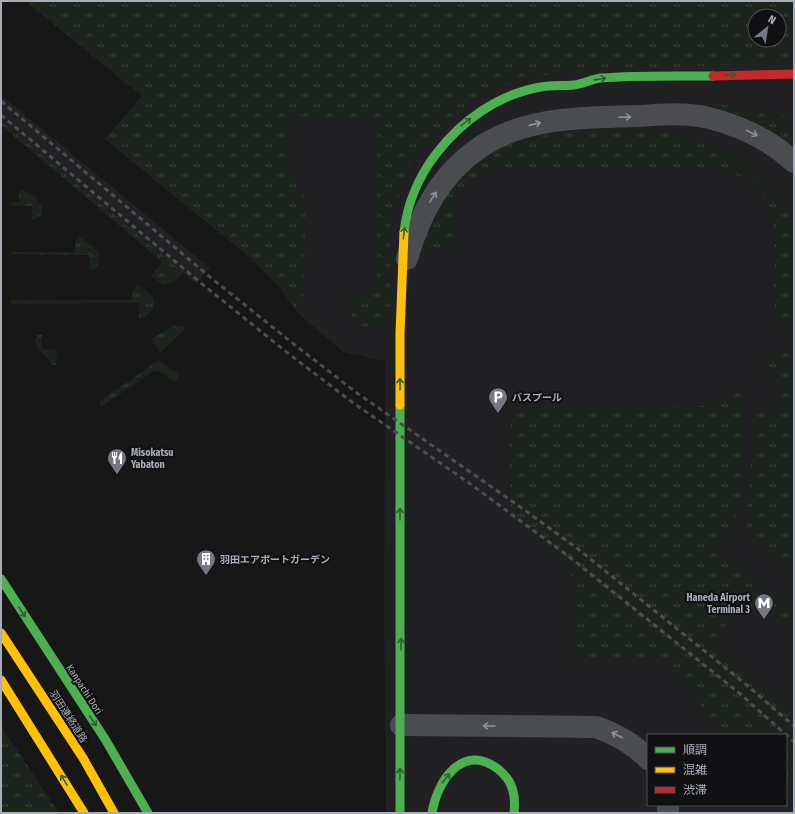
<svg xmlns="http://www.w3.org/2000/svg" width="795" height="814" font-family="'Fira Sans Condensed','Noto Sans JP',sans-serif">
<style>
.built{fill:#212123;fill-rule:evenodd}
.grass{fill:url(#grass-tufts);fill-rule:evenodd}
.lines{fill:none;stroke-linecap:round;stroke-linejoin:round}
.street{stroke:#4b4c50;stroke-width:22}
.fast{stroke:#4caf50;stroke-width:9}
.slow{stroke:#ffc107;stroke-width:9}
.jam{stroke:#c62828;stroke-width:9}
.rail{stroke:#4b4c4f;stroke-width:3;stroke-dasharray:5 4;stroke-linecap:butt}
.oneway{stroke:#2e6032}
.oneway2{stroke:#8c9099}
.labels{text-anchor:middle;stroke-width:4;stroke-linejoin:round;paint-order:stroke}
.poi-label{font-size:10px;font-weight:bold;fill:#a8adb8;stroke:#111113;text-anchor:start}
.street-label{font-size:10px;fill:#a8adb8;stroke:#111113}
</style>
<defs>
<pattern id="grass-tufts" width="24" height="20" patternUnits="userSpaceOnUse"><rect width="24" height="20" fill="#1d241e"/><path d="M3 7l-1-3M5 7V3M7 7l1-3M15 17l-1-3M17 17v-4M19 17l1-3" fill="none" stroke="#3b413d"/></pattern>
</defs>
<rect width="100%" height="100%" fill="#171717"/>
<path class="built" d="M26 1H794V813H386L384 615 385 361 343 352 298 313 278 285 248 256 105 139 142 96ZM755 16H779V40H755ZM648 735H786V805H648Z
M1 95 210 268 196 284 1 121Z"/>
<path class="grass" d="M26 1H794V61L528 76 479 96 424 145 405 174 390 225 391 319 383 327 358 326C352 318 348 312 350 302L358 297H367L375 293 377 280V119L290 116 288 170 306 200 303 309 298 313 278 285 248 256 105 139 142 96ZM755 16H779V40H755Z
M708 102 794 118V147L756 122 735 113 707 106Z
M1 121 183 272C176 281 173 282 163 285L151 276 162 262 1 125Z
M600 132H663L698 140 724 151 736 158 761 178 782 203 794 226V326C785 324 780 320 774 313 773 292 774 272 774 251 774 238 775 224 771 212 763 182 738 172 710 169L493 170C477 175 461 183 457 199V249L417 250 442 195 477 159 508 144 528 137 555 133Z
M23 190 36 198 42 206 41 214 35 220H32V206H11V203L19 202V192Z
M80 237 98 251 100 256 98 266 94 270H89V255L11 254V252H75V242Z
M138 286C142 288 148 291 151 295 159 305 149 318 139 319V303L11 304V300H132V291Z
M174 326H181L186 328 160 353 151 339Z
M38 335H42V349L57 350 56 365H53L37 346 35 341 36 337Z
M778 351 794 354V575L746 537 755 410 781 412 782 372 762 371 764 356 770 352Z
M159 360 180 375 175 382 161 372 154 371 102 406 99 402Z
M741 388V496L734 524 717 548 767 590 746 616 738 609 711 644 794 712V781L786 785V735H724L664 658H573L574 581 567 567 535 537 515 512 511 505 509 447 511 425 521 409 528 408V409L702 406C717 403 730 400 741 388Z
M771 594 786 606 794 595V630L762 605Z
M1 726 59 813H3L1 809Z"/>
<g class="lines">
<path class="street" d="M407 259C420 213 441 173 482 146 528 116 584 118 637 116 660 115 687 112 709 118 741 126 770 140 794 162
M401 725 596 727C616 734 633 743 648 759
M668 813V805"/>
<path class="fast" d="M404 232C407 204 419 176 436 154 462 120 499 94 541 87 552 85 563 86 574 85 583 84 592 79 601 78 638 75 676 76 713 76
M400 405V813
M1 579 105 739 148 813
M432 813C437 781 463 742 498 769 513 781 516 795 514 813"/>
<path class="slow" d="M400 405V334L404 232
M1 633 83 758 114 813
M1 680 84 813"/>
<path class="jam" d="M713 76 794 74"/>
<path class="rail" d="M1 101 210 277 295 345 357 393 526 511 578 549 743 682 794 726
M1 115 202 284 289 354 352 402 469 483 572 559 738 692 794 742"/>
</g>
<defs><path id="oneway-shaft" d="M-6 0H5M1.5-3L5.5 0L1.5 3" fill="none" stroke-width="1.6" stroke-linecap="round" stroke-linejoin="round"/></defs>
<g class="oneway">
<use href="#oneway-shaft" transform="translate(730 75) rotate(-1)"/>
<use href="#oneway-shaft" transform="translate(600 79) rotate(-8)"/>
<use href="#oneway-shaft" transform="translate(466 122) rotate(-38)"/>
<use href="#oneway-shaft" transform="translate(404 233) rotate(-83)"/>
<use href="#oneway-shaft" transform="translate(400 384) rotate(-90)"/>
<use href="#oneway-shaft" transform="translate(400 514) rotate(-90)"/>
<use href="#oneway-shaft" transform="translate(22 612) rotate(57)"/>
<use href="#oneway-shaft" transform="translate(401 644) rotate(-90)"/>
<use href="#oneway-shaft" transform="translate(93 721) rotate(57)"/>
<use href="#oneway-shaft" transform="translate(400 774) rotate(-89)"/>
<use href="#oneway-shaft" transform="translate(446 778) rotate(-51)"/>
<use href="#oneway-shaft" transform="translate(64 780) rotate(-121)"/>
</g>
<g class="oneway2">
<use href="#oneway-shaft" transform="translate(625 117) rotate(-2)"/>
<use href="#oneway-shaft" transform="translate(535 124) rotate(-13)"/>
<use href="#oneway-shaft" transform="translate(752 133) rotate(26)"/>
<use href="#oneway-shaft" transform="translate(433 197) rotate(-58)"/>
<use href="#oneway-shaft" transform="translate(489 726) rotate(-180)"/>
<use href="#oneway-shaft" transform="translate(617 735) rotate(-153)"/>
</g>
<defs>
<g id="parking-pin" transform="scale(1)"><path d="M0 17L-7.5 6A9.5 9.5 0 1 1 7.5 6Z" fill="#757880" stroke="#111113"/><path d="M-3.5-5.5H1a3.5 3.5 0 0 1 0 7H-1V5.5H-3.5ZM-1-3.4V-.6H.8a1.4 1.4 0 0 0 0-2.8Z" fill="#fff"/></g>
<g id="restaurant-pin" transform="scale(1)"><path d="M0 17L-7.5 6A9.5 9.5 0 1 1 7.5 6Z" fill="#757880" stroke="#111113"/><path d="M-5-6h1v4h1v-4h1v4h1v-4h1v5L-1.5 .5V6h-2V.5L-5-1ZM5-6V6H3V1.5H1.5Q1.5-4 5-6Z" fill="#fff"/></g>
<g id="building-pin" transform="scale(1)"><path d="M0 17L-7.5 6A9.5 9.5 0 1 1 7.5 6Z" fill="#757880" stroke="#111113"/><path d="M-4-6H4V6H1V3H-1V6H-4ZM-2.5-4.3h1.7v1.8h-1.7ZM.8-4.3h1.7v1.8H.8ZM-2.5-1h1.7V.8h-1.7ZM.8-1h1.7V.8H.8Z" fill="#fff"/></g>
<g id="metro-pin" transform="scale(1)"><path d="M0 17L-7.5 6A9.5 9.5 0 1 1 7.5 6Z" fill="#757880" stroke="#111113"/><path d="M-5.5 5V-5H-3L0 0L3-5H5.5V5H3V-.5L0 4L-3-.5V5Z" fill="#fff"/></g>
</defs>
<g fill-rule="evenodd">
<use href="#parking-pin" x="498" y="397"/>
<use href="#restaurant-pin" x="117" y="458"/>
<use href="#building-pin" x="206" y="559"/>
<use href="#metro-pin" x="764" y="603"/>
</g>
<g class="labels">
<g class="poi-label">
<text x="512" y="401">バスプール</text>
<text x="131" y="456">Misokatsu<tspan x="131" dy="12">Yabaton</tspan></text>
<text x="220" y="563">羽田エアポートガーデン</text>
<text x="750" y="601" text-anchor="end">Haneda Airport<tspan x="750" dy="12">Terminal 3</tspan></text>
</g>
<g class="street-label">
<text transform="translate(85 689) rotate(57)" y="4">Kanpachi Dori</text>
<text transform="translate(69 716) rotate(57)" y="4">羽田連絡道路</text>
</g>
</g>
<rect width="795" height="814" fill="none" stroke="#a8adb8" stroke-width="4"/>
<rect x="647" y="734" width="140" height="72" fill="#111113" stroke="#4d4f55"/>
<rect x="655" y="747" width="20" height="6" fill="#4caf50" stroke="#4d4f55"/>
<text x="683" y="754" font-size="12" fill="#a8adb8">順調</text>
<rect x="655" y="767" width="20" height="6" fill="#ffc107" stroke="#4d4f55"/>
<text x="683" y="774" font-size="12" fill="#a8adb8">混雑</text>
<rect x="655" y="787" width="20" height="6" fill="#c62828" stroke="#4d4f55"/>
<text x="683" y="794" font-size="12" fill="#a8adb8">渋滞</text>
<g transform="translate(767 28) rotate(30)"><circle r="19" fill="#111113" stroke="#4d4f55"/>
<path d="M0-3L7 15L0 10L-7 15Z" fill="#757880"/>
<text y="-6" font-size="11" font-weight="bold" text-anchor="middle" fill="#a8adb8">N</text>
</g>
</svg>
